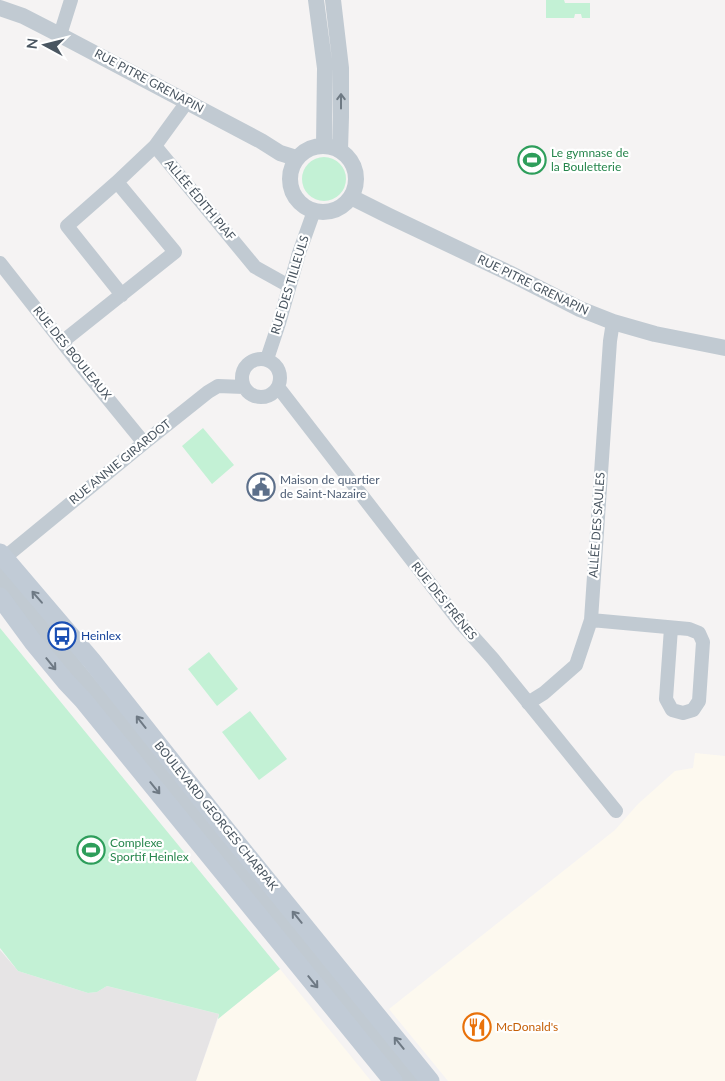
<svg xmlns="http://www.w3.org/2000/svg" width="725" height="1081" font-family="Lato,sans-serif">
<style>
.commercial{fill:#fdf9ef}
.education{fill:#e6e4e5}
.green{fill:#c3f1d5}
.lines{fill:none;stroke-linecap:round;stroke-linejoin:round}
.minor{stroke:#c1cad2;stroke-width:14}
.tertiary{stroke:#c1cad2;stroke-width:16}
.secondary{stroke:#c1cbd6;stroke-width:19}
.oneway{stroke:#6e7983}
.oneway2{stroke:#6e7984}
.labels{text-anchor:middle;stroke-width:4.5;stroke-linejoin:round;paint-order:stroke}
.street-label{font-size:12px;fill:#4a5661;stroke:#fff}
.leisure-label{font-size:12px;fill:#27864d;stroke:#fff;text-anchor:start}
.service-label{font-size:12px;fill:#4e5e75;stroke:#fff;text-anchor:start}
.transit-label{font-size:12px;fill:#164399;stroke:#fff;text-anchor:start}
.food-label{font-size:12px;fill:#c56008;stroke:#fff;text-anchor:start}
</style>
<rect width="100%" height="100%" fill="#f5f3f3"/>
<path class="commercial" d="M695 753 725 756V1081H448L389 1009 615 830 638 804 675 771 693 768Z
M280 969 371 1081H196L218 1019Z"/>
<path class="education" d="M0 950 18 971 88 993 97 992 107 986 219 1014 196 1081H0Z"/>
<path class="green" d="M546 0H564L565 3H590V18H582L581 14H575L574 18H546Z
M302 179a22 22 0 1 1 44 0a22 22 0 1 1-44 0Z
M203 428 234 465 212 484 182 446Z
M0 628 280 969 218 1019 219 1014 107 986 97 992 88 993 18 971 0 948Z
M209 652 238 689 217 706 188 669Z
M250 711 287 759 259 780 222 732Z"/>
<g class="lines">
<path class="minor" d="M60 35 71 0
M187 102 155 146 255 267 289 286
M117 182 67 226 122 295
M0 263 77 361 144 443
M62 342 175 252 117 182 155 146
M242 378a19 19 0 1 1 38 0a19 19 0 1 1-38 0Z
M267 359 279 323 299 253 314 211
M278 387 459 621 493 659 616 811
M4 558 144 443 208 392 218 386 244 387
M591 620 689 629 699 633 703 642 699 701 693 710 683 713 672 710 666 699 671 628
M528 703 544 693 576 665 591 620 610 341 613 322"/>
<path class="tertiary" d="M316 0 325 68 324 145
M333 0 341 68V117L340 150
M0 8 23 16 60 35 261 141 280 153 296 158
M290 179a33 33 0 1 1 66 0a33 33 0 1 1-66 0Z
M351 197 389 216 509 273 580 309 613 322 655 334 725 348
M0 575 411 1081"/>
<path class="secondary" d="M0 553 92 661 214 815 430 1081
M0 597 33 642 66 682 83 700 393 1081"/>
</g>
<defs><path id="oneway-shaft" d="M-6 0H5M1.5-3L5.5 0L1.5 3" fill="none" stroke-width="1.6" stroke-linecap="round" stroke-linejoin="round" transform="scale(1.25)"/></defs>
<use class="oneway" href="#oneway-shaft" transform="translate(341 101) rotate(-90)"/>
<g class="oneway2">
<use href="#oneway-shaft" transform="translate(37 597) rotate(-131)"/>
<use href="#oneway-shaft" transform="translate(51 664) rotate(51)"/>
<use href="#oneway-shaft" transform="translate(141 722) rotate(-128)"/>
<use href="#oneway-shaft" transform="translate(155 788) rotate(51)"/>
<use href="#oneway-shaft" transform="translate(297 917) rotate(-129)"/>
<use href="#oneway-shaft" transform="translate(313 982) rotate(51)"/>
<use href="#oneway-shaft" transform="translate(399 1043) rotate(-129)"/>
</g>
<defs>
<g id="stadium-ring" transform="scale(1.4375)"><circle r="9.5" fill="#fff" stroke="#2e9e5b" stroke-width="1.5"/><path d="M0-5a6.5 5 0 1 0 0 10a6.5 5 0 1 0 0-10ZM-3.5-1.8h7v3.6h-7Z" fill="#2e9e5b"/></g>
<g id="civic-ring" transform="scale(1.4375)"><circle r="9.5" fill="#fff" stroke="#5c6f8a" stroke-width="1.5"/><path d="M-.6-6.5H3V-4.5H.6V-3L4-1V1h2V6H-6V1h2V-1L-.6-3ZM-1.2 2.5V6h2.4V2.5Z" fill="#5c6f8a"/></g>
<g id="bus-ring" transform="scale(1.4375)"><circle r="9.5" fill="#fff" stroke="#1a4fb4" stroke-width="1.5"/><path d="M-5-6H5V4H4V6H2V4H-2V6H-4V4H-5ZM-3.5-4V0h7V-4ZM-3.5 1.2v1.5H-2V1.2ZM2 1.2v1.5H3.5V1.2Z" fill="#1a4fb4"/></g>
<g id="restaurant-ring" transform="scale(1.4375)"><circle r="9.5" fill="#fff" stroke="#e8710a" stroke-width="1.5"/><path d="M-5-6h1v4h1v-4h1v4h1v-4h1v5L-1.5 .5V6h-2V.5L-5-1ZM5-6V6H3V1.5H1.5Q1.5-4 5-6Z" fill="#e8710a"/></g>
</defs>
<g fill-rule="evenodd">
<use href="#stadium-ring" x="532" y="160"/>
<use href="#civic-ring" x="261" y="487"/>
<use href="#bus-ring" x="62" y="636"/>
<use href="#stadium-ring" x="91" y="850"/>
<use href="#restaurant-ring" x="477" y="1027"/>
</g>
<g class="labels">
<g class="street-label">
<text transform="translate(149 81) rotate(28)" y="4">RUE PITRE GRENAPIN</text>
<text transform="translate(200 200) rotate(50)" y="4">ALLÉE ÉDITH PIAF</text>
<text transform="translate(290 285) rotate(-73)" y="4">RUE DES TILLEULS</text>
<text transform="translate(533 285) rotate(26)" y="4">RUE PITRE GRENAPIN</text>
<text transform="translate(72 353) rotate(51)" y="4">RUE DES BOULEAUX</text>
<text transform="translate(120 462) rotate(-39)" y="4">RUE ANNIE GIRARDOT</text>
<text transform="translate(597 525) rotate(-86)" y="4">ALLÉE DES SAULES</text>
<text transform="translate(444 601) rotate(51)" y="4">RUE DES FRÊNES</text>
<text transform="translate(216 816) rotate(51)" y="4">BOULEVARD GEORGES CHARPAK</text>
</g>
<g class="leisure-label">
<text x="551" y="157">Le gymnase de<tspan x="551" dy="14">la Bouletterie</tspan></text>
<text x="110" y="847">Complexe<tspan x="110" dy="14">Sportif Heinlex</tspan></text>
</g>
<g class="service-label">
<text x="280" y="484">Maison de quartier<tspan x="280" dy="14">de Saint-Nazaire</tspan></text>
</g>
<g class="transit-label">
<text x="81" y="640">Heinlex</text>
</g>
<g class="food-label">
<text x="496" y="1031">McDonald's</text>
</g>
</g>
<g transform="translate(45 45) rotate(277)" stroke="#ffffff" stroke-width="4" paint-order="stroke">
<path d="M0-4L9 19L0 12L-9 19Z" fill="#4a5661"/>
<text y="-8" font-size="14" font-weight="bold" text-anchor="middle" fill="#4a5661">N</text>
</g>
</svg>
